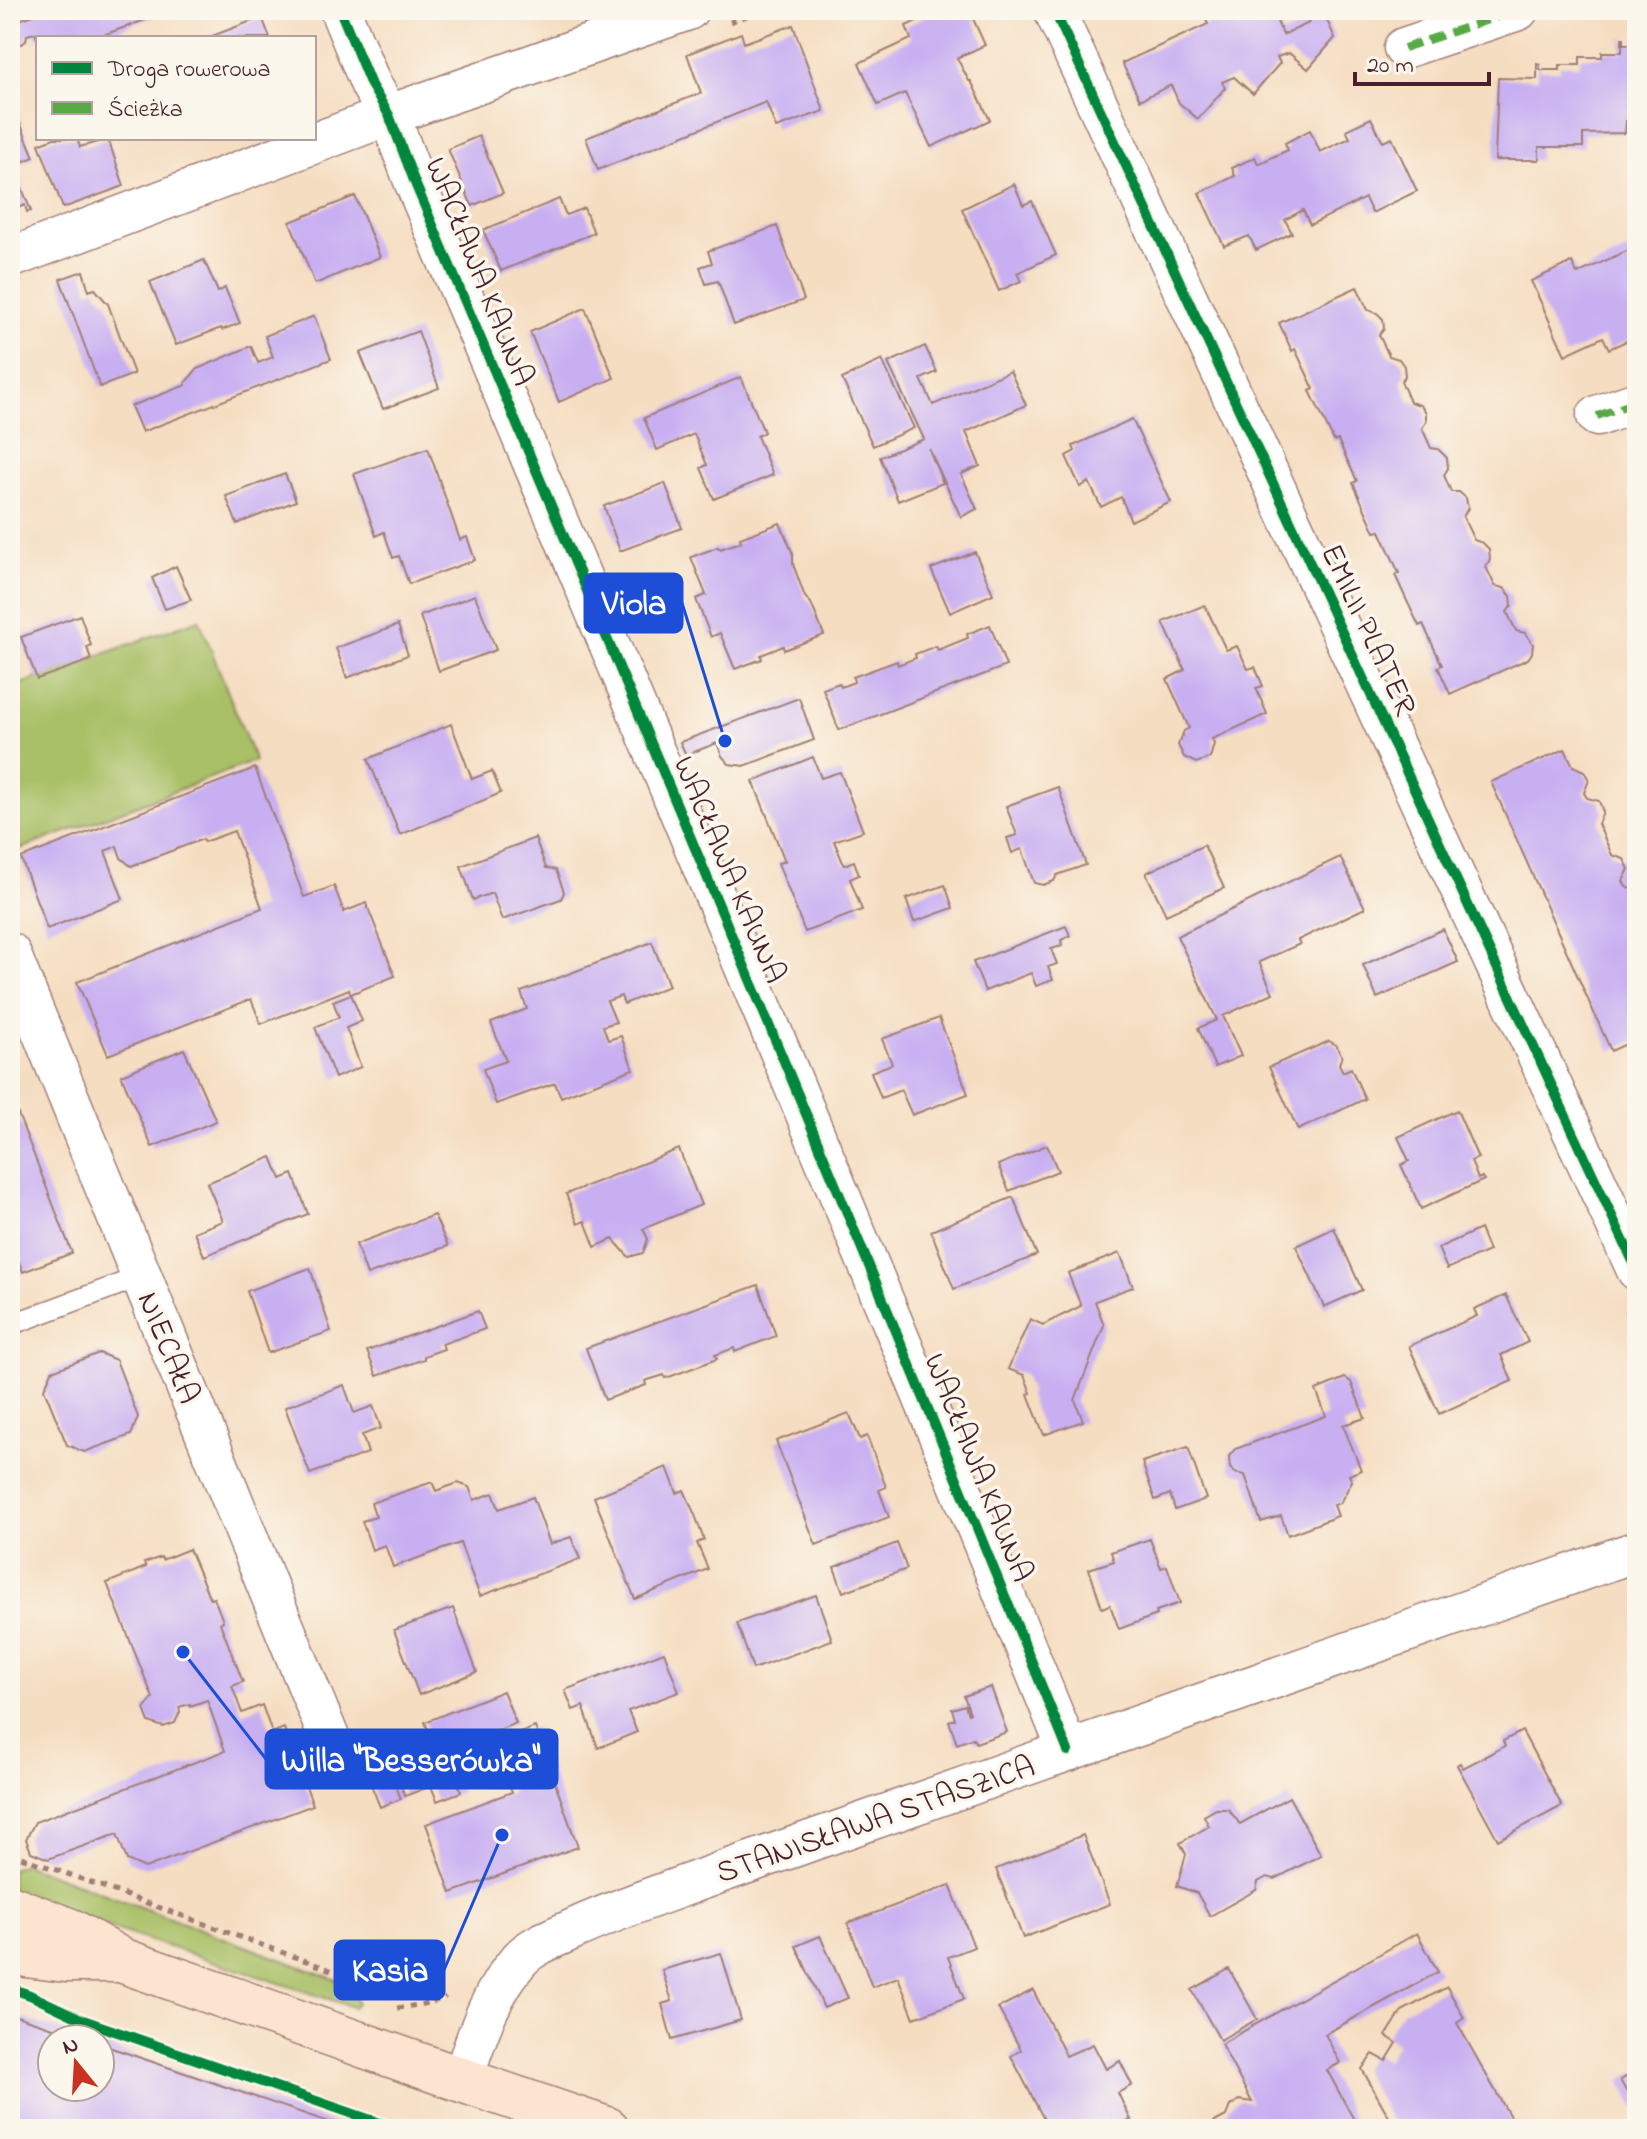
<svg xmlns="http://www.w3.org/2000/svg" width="1647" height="2139" font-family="'Indie Flower',sans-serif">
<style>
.green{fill:#a9c066;stroke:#7a7048;stroke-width:2}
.building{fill:#c8aff2}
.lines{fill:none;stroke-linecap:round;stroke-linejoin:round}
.lane-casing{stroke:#a07e76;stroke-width:23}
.street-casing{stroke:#a07e76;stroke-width:43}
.secondary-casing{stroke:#a07e76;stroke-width:47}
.path{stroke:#a07e76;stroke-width:5;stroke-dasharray:6 6;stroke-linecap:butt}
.lane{stroke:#fff;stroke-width:20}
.street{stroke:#fff;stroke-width:40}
.secondary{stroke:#fde4d1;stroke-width:44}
.quiet{stroke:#57aa44;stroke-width:8;stroke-dasharray:16 8;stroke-linecap:butt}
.cycleway-casing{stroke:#fbf7ec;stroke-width:15}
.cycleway{stroke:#00873e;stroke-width:10}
.labels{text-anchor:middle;stroke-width:7;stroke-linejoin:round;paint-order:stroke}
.street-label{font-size:32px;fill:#4a1f2b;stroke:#fbf7ec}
.leader{fill:none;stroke:#1d4ed8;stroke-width:3}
.callout-dot{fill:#1d4ed8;stroke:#fbf7ec;stroke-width:3}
.callout{fill:#1d4ed8;stroke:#1d4ed8;stroke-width:3}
.callout-label{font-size:34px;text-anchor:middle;font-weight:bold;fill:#fff}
</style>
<rect width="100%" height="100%" fill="#fbf7ec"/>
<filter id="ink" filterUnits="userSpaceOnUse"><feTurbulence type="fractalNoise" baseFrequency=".0125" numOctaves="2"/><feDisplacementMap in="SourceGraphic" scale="16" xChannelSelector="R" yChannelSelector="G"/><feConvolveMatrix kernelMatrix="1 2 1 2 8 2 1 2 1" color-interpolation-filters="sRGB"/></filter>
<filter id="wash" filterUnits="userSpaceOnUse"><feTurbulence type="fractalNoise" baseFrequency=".006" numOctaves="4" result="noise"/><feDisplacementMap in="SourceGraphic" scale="32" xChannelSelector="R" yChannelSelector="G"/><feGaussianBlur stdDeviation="1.8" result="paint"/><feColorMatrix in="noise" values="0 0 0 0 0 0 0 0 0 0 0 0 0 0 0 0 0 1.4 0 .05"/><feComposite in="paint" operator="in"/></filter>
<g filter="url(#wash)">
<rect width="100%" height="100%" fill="#f5ddc1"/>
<path class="green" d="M199 619 255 761 10 853V688Z
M24 1864 353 1986 357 2003 353 2007 10 1895 11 1869Z"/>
<g id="blocks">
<path class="building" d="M48 10H173L95 38H37L35 33 27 35 26 41 22 44 14 43 10 33V23Z
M940 10H969L985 45 957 58 969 81H971L990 120 931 147 905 93 878 105 859 63 911 39 906 26Z
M1202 10H1227L1228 14 1237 10H1272L1283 35 1309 23 1303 10H1337L1325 16 1335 38 1308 69 1289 53 1277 57 1280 63 1253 94 1234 77 1222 82 1225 88 1198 119 1179 103 1171 85 1140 100 1122 63 1208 24Z
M262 17 270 38H207Z
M793 25 824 111 776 128 766 102 598 170 586 138 701 93 687 54 741 33 744 43Z
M1622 38H1624V44H1637V121H1626L1625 133 1583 134V147H1539V160H1495L1498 78 1537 79V64L1540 65V70H1560V65H1580V57H1602V52H1622Z
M18 118 34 157 13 166 10 159V121Z
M1371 118 1383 142 1392 138 1417 191 1372 213 1365 198 1310 225 1303 210 1285 220 1292 233 1256 250 1249 236 1224 246 1199 193 1235 176 1232 168 1255 157 1258 164 1288 150 1285 143 1310 130 1320 152 1350 138 1346 130Z
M479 136 503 193 472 206 448 149Z
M54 138H77L80 147 108 139 124 186 63 208 39 144Z
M13 166 31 211 27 212 25 205 10 211V167Z
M1014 184 1023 205 1032 201 1056 255 1017 273 1021 281 999 291 962 209Z
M355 196 380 257 315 284 290 222Z
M559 199 566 215 584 208 594 233 501 271 483 230Z
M777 226 804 300 734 325 718 281 706 284 700 267 712 263 708 251Z
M1637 246V336L1609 349 1603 337 1565 355 1531 281 1572 262 1577 274Z
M204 260 218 292 225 288 240 323 222 330 221 328 176 345 150 282Z
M83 271 89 291 95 289 108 304 134 374 100 387 60 279Z
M1357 287 1368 310 1377 313 1383 319 1384 329 1379 335 1389 356 1399 359 1404 366 1405 376 1401 381 1410 402 1420 405 1426 412V422L1422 428 1431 448 1438 449 1447 458 1448 468 1444 475 1451 492H1459L1466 498 1468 508 1463 517 1474 540 1483 543 1489 549 1490 559 1486 567 1495 586 1504 588 1511 596 1512 605 1507 612 1516 631 1525 633 1533 644 1532 653 1528 659 1450 694 1438 667 1442 665 1423 624 1419 626 1407 601 1395 575 1399 573 1380 531 1375 532 1353 483 1357 481 1338 440 1334 441 1310 391 1314 389 1295 349 1292 351 1279 323Z
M585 308 614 378 559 402 530 332Z
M314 316 331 359 142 432 131 406 186 385 185 383 197 369 251 346 258 363 273 357 265 336Z
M418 331 439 388 383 409 360 353Z
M925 346 937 372 921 379 933 405 1010 371 1026 405 966 432 980 466 961 474 977 509 961 517 929 449 943 483 898 501 880 457 924 439 888 363Z
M882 360 914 428 873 446 842 379Z
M741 377 764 432 757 436 773 475 714 499 701 468 707 465 694 434 657 450 644 418Z
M1132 419 1171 502 1131 521 1121 497 1101 507 1089 482 1080 487 1066 456 1075 451 1073 446Z
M428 448 460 540 467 537 475 560 409 584 399 556 393 558 384 532 376 536 354 474Z
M285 474 296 501 237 524 226 496Z
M665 483 682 528 620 551 604 506Z
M780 523 793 554V564L805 597 811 603 824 635 784 650 783 646 761 655 762 659 735 669 720 633 711 637 696 599 706 595 691 557 718 547 720 549 741 542 740 538Z
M975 552 993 594 950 613 931 569Z
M176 566 191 600 165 609 152 578Z
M475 595 496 650 439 671 420 616Z
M1205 605 1226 650 1237 646 1248 669 1255 667 1263 686 1256 688 1267 714 1212 739 1214 744 1210 758 1196 763 1184 757 1178 745 1184 731 1189 728 1167 679 1185 670 1163 622Z
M80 615 91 645 87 647 91 660 37 679 21 637Z
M398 625 408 655 347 678 336 648Z
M990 625 1006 666 839 730 823 689 839 683 841 687 854 682 853 677 897 661 898 665 916 658 915 654 936 646 938 650 968 638 967 634Z
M799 698 814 740 744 766 729 764 722 756 717 743 686 755 680 742Z
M451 724 472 779 492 771 501 793 400 835 368 759Z
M1565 749 1573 766 1584 771 1589 780 1584 793 1587 798 1599 801 1603 812 1598 824 1612 855 1624 859 1629 869 1623 881 1626 887 1637 891V1039L1611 1051 1491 782Z
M813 757 821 778 840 772 863 831 834 841 844 865 854 861 859 875 850 879 862 910 805 932 778 863 785 861 753 781Z
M255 768 304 897 334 886 344 912 366 903 395 976 351 994 349 989 261 1024 251 999 108 1055 77 982 262 908 234 831 204 842 203 839 131 866 121 858 117 846 105 851 123 899 47 929 21 858Z
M1058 787 1086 865 1057 875 1054 881 1043 885 1034 883 1022 849 1012 853 1007 838 1017 835 1006 806Z
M535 838 546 868 556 870 564 892 561 899 502 920 492 893 473 900 461 866Z
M1204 845 1224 888 1166 915 1146 873Z
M1340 857 1365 908 1298 940 1300 944 1259 962 1273 993 1223 1016 1241 1056 1215 1067 1198 1028 1217 1020 1177 936Z
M945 885 953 908 914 922 906 899Z
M1066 926 1070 936 1061 940 1062 946 1051 949 1057 964 1048 967 1053 980 1036 986 1031 973 985 991 973 962Z
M1443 929 1458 962 1377 998 1363 965Z
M652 942 669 986 624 1004 621 996 607 1001 616 1022 603 1026 608 1040 621 1036 633 1069 561 1097 555 1083 496 1104 483 1069 506 1061 491 1023 527 1009 521 992Z
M351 994 362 1021 346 1028 361 1067 335 1078 315 1027 339 1017 333 1001Z
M939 1018 968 1094 912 1115 901 1090 881 1098 871 1072 892 1064 882 1039Z
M1329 1041 1336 1045 1342 1056 1339 1064 1343 1072 1351 1068 1365 1099 1298 1130 1269 1067Z
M184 1049 216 1121 152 1147 121 1075Z
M1457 1110 1478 1158 1471 1161 1478 1179 1482 1177 1484 1180 1421 1209 1401 1165 1409 1161 1398 1137Z
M18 1114 72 1253 23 1272 10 1240V1118Z
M1047 1145 1058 1171 1009 1191 998 1165Z
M679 1149 701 1205 643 1229 648 1239 643 1253 629 1257 613 1239 595 1247 585 1221 578 1224 566 1194Z
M272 1157 281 1179 293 1174 308 1214 204 1256 194 1232 223 1221 207 1183Z
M1013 1197 1037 1255 954 1289 931 1231Z
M434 1215 448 1246 367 1275 356 1244Z
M1334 1228 1362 1290 1324 1307 1296 1246Z
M1480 1229 1489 1251 1447 1269 1438 1248Z
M1120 1253 1133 1287 1095 1301 1104 1325 1075 1400 1083 1421 1044 1435 1028 1394 1031 1393 1024 1375 1008 1369 1030 1319 1043 1325 1081 1306 1068 1273Z
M310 1268 331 1331 268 1353 247 1291Z
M758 1285 776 1336 735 1352 734 1348 715 1355 717 1359 669 1377 665 1378 664 1375 645 1381 646 1385 605 1400 586 1348Z
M1506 1295 1528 1342 1501 1355 1512 1381 1439 1414 1409 1346 1477 1316 1474 1309Z
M478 1311 485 1329 442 1344 444 1349 424 1356V1359L377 1376 367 1351Z
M99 1353 116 1360 138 1417 131 1435 84 1452 67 1445 44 1389 52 1371Z
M1345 1378 1351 1382 1365 1418 1343 1425 1361 1470 1349 1475 1352 1481 1340 1503 1334 1505 1338 1516 1288 1535 1281 1516 1261 1522 1245 1475 1235 1473 1230 1468 1229 1456 1235 1449 1326 1416 1316 1390Z
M344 1385 354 1413 373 1406 381 1428 362 1435 368 1453 310 1474 285 1407Z
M849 1413 860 1439 867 1436 886 1487 879 1490 889 1517 816 1545 776 1441Z
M1188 1447 1206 1499 1175 1510 1170 1494 1155 1500 1142 1462Z
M667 1467 677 1493 684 1490 695 1515 704 1540 697 1543 708 1569 635 1599 594 1497Z
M432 1482 436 1491 458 1483 469 1487 474 1500 493 1493 499 1509 533 1497 550 1544 571 1537 580 1559 480 1596 460 1543 393 1567 385 1545 372 1550 362 1521 376 1517 371 1503Z
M1150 1539 1161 1568 1167 1566 1180 1603 1156 1611 1157 1615 1119 1629 1110 1605 1102 1608 1089 1569 1114 1561 1111 1552Z
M897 1543 907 1569 843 1592 834 1567Z
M189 1549 210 1599 214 1598 223 1621 220 1623 243 1682 232 1686 242 1713 262 1705 272 1733 284 1728 313 1805 145 1868 127 1860 117 1834 48 1859 31 1852 26 1839 35 1822 225 1751 207 1700 190 1706V1704L179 1707 180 1712 175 1723 163 1727 149 1722 144 1709 153 1698 107 1583 146 1567 144 1563 161 1557 162 1560Z
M816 1595 832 1640 753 1669 737 1623Z
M453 1608 477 1672 419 1695 394 1630Z
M664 1652 679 1692 628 1711 637 1732 598 1748 583 1706 573 1710 565 1690Z
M991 1687 1007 1732 976 1743 973 1738 957 1744 949 1721 955 1719 952 1709 965 1705 968 1714 970 1713 964 1696Z
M503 1691 516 1723 496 1731 506 1757 455 1776 461 1792 437 1801 431 1786 405 1796 392 1763 435 1747 425 1722Z
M535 1727 578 1847 451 1893 426 1824 512 1792 502 1763 514 1759 507 1738Z
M1522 1731 1562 1806 1498 1840 1457 1765 1460 1763 1463 1768 1505 1746 1503 1741Z
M377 1738 401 1799 380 1807 356 1747Z
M1289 1797 1321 1855 1275 1879 1267 1877 1258 1882 1256 1890 1210 1916 1197 1893 1177 1886 1186 1854 1180 1843 1209 1826 1204 1816 1216 1809H1228L1240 1824Z
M1083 1835 1110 1904 1023 1938 996 1869Z
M950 1885 974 1947 948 1957 964 1999 914 2018 898 1977 872 1987 848 1923Z
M1417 1933 1438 1972 1325 2034 1340 2063 1327 2070 1359 2129H1202L1226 2116 1230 2106 1239 2100 1252 2102 1221 2044Z
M820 1936 848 1998 824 2008 796 1946Z
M721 1953 741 2020 672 2040 662 2004 672 2001 662 1970Z
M1229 1969 1257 2019 1220 2040 1192 1990Z
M1447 1987 1464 2018 1457 2023 1517 2129H1406L1401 2120 1393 2124 1362 2069 1373 2054 1386 2061 1397 2043 1386 2036 1402 2011Z
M1033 1990 1066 2056 1093 2044 1106 2069 1120 2061 1132 2085 1118 2093 1131 2120 1113 2129H1059L1057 2125 1049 2129 1011 2056 1021 2050 998 2008Z
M10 2014 84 2038 52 2039V2087H100V2044L349 2129H24L10 2103Z
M1637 2071V2111L1620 2080Z"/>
</g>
</g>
<g filter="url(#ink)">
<use href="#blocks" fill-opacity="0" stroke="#a07e76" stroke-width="2"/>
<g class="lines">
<g class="lane-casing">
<path id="lane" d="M10 1325 142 1276"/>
</g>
<g class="street-casing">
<path id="street" d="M340 10 371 85 389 115 415 183C635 704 855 1226 1068 1751
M1054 10 1637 1270
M1404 48 1518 10
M10 258 389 115 688 10
M1597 416 1637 402
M10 953 330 1740
M462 2080C477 2037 489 1994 520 1959 532 1946 551 1939 567 1932 618 1908 671 1891 722 1872L1637 1551"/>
</g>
<g class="secondary-casing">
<path id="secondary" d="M10 1907 71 1931 121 1960 462 2080 607 2129
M10 1953 66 1960H115"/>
</g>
<path class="path" d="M730 22 763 10
M1627 1311 1637 1333
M10 1803 11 1801
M10 1853 358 1980 367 1998
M397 2008 419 2005 443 1999 445 1997"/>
<use href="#lane" class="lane"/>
<use href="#street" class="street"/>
<use href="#secondary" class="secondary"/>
<path class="quiet" d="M1404 48 1518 10
M1597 416 1637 402"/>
<g class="cycleway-casing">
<path id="cycleway" d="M340 10 371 85 389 115 415 183C635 704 855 1226 1068 1751
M1054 10 1637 1270
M10 1988 30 1995 83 2020 397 2129"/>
</g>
<use href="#cycleway" class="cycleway"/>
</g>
</g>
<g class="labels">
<g class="street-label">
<text transform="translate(481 271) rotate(68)" y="11">WACŁAWA KAUNA</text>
<text transform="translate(1370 629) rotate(65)" y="11">EMILII PLATER</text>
<text transform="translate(731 869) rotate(67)" y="11">WACŁAWA KAUNA</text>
<text transform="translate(170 1347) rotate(68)" y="11">NIECAŁA</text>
<text transform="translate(980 1467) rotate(68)" y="11">WACŁAWA KAUNA</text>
<text transform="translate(875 1818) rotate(-19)" y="11">STANISŁAWA STASZICA</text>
</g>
</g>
<path class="leader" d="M725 741L682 603M183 1652L266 1759M502 1835L444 1970"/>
<g class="callout-dot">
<circle cx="725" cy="741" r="8"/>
<circle cx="183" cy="1652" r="8"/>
<circle cx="502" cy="1835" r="8"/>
</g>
<g class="callout">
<rect x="585" y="574" width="97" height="58" rx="8"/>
<rect x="266" y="1730" width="291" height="58" rx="8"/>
<rect x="335" y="1941" width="109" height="58" rx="8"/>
</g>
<g class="callout-label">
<text x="634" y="614">Viola</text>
<text x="411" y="1771">Willa "Besserówka"</text>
<text x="390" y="1981">Kasia</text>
</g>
<rect width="1647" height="2139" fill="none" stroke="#fbf7ec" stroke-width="40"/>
<rect x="36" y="36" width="280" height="104" fill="#fbf7ec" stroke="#b4a19f" stroke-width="2"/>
<rect x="52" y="62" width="40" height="12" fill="#00873e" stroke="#b4a19f" stroke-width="2"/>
<text x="108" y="76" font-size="24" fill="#4a1f2b">Droga rowerowa</text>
<rect x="52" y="102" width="40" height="12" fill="#57aa44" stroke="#b4a19f" stroke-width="2"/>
<text x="108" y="116" font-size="24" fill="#4a1f2b">Ścieżka</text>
<g transform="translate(76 2063) rotate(342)"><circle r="38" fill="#fbf7ec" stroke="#b4a19f" stroke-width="2"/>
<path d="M0-6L14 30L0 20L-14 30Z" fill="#c8321e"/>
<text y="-12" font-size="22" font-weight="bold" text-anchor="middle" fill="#4a1f2b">N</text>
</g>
<path d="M1355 72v12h134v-12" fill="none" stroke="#4a1f2b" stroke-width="4"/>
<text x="1367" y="72" font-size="24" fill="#4a1f2b" stroke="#fbf7ec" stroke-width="6" paint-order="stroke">20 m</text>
</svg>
